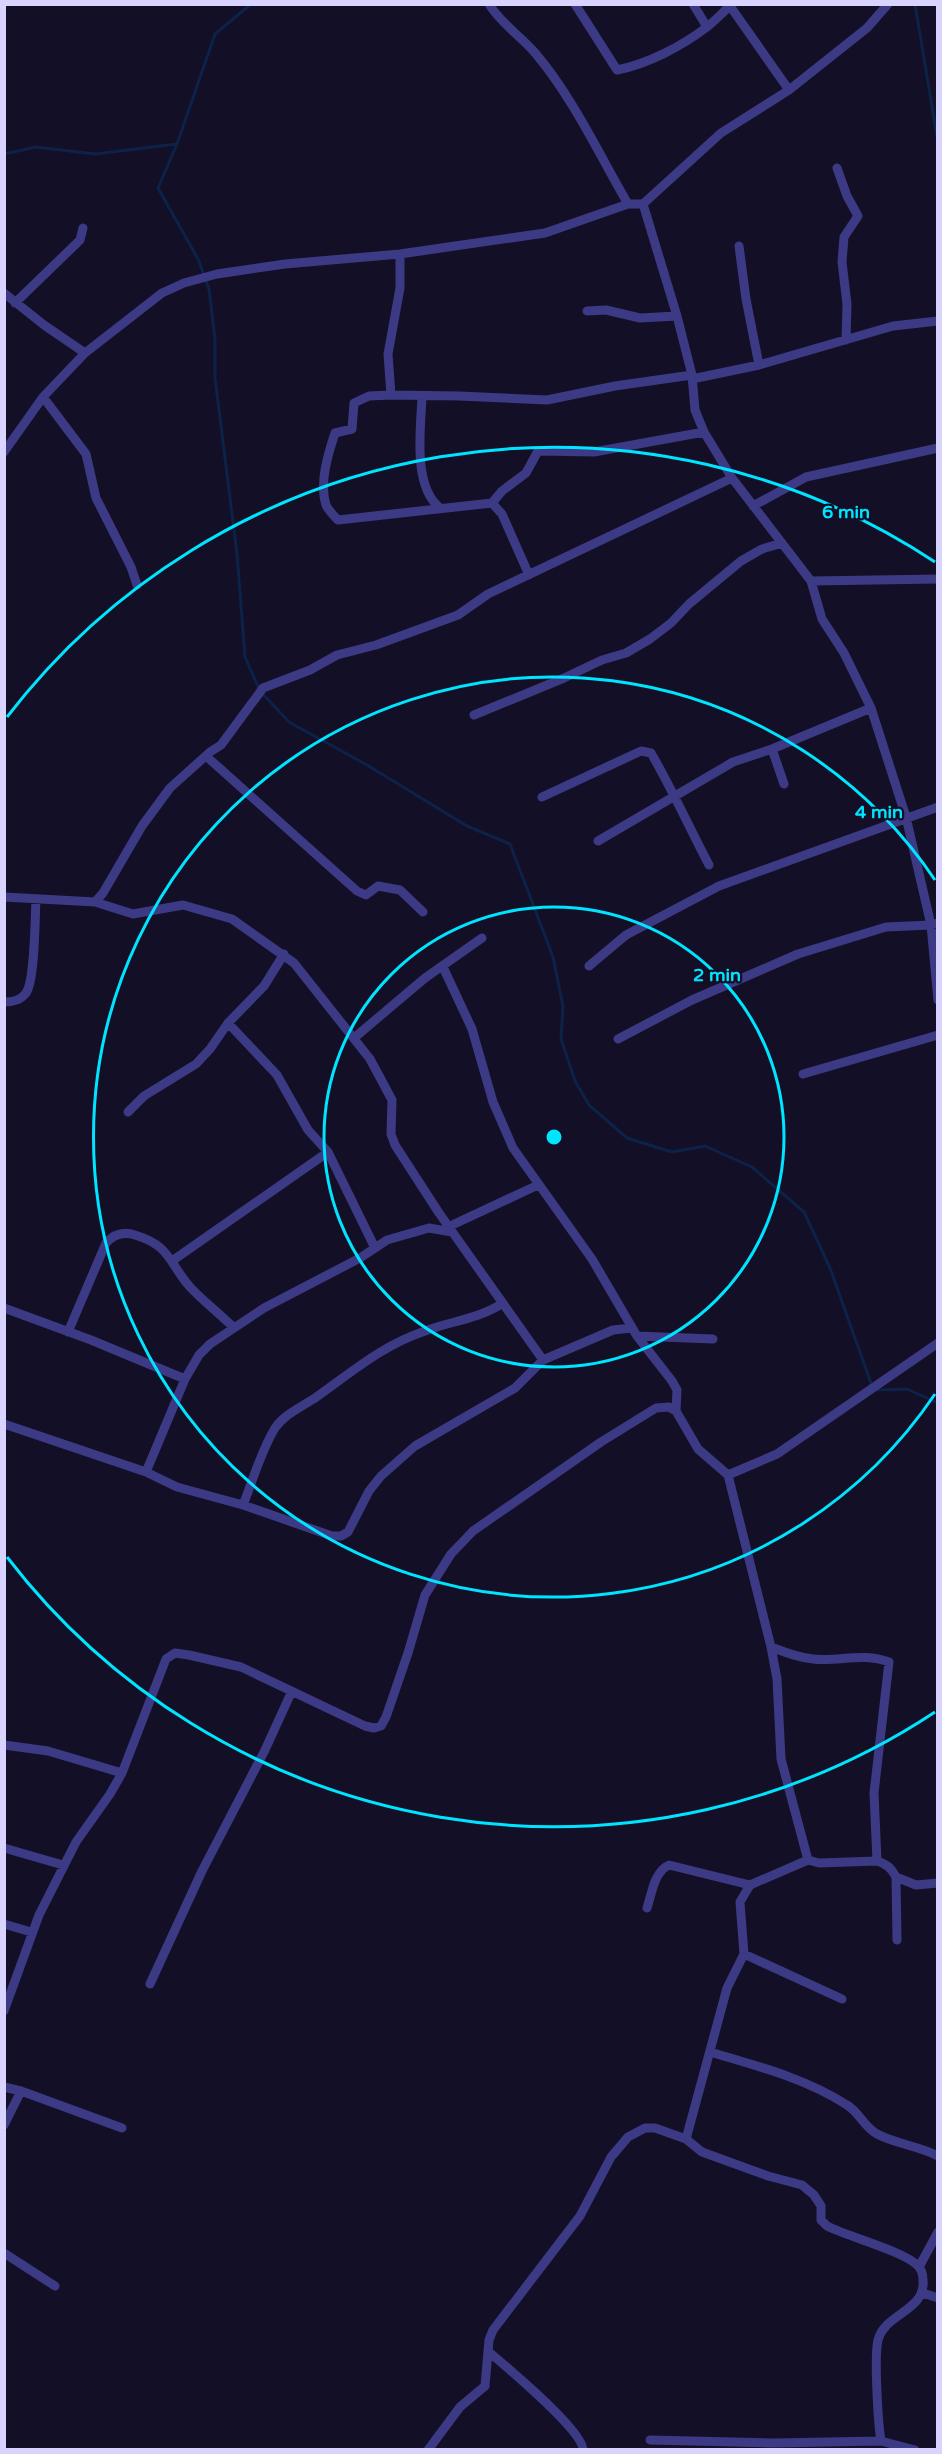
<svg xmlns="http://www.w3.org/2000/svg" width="942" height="2454" font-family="'Varela Round',sans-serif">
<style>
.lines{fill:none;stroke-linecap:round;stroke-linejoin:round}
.stream{stroke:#0c2248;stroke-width:3}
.minor{stroke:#3d3a85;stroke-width:9}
.ring{fill:none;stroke:#00e5ff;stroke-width:3}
.centre{fill:#00e5ff;stroke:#130f26;stroke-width:3}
.ring-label{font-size:18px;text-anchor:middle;font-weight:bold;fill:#00e5ff;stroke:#130f26;stroke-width:4.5;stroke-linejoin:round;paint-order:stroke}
</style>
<rect width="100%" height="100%" fill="#130f26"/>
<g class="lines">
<path class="stream" d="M251 4 215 34 177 144 158 188 198 259 209 289 215 339V378L237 554 245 657 260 691 289 722 367 765 467 826 510 844 553 957 563 1006 561 1039 575 1081 589 1105 627 1138 672 1152 705 1146 752 1167 804 1212 830 1268 872 1386
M915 4 938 143
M4 154 36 147 95 154 177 144
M876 1390 907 1389 938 1403"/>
<path class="minor" d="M489 4C501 24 521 36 536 54 573 98 599 154 628 204
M575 4 617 70C648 64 682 46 707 27 716 20 724 11 732 4
M693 4 707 27
M730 6 789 90
M837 168 847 196 858 216 844 237 842 262 847 304 846 340
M739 246 746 299 759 365
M4 293 44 325 85 353
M15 303 80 240 83 228
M587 311 606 310 640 318 677 316
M692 379 759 365 893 326 938 321
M391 395 388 354 400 288V254
M422 396C421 427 412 486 440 508
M43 397 86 454 96 498 131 567 137 585
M4 452 43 397 85 353 162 293 184 283 217 274 285 264 400 254 545 233 628 204H643L721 133 789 90 867 28 888 4
M492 503 502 491 526 473 538 451 594 452 704 432
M753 506 806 477 938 448
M529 575 502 514 492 503 338 520C334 516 328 510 326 505 319 483 328 454 335 433L352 429 354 403 369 396 391 395 459 396 547 400 615 386 692 375
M811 581 938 579
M474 715 564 678 602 660 626 653 650 639 671 623 689 604 741 561 762 549 782 543
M772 749 784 784
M206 756 357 891 366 895 378 886 400 890 423 912
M542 797 641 751 651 753C672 789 689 827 709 865
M598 841 733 762 772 749 871 708
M4 897 95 902 133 914 183 905 232 919 294 963 370 1059 392 1100 391 1134 395 1145 439 1213 543 1360
M95 902 103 893 142 826 170 788 210 752 221 745 263 688 310 670 337 655 376 645 458 615 488 594 732 478
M938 923 931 925 938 1000
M589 966 626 935 719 886 938 807
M443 967 472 1029 493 1102 513 1148 592 1259 637 1336 672 1381 677 1390 676 1411
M4 1002C12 1002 21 1000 26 993 35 981 35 917 36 899
M228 1023 277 1075 308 1130 328 1152 375 1248
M354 1038 425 978 482 938
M618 1039 692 1000 798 954 886 927 931 925 906 817 871 708 844 653 822 619 811 581 732 478 704 432 695 410 692 375 677 316 643 204
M803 1074 938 1035
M128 1112 144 1096 196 1064 210 1049 228 1023 264 986 284 954
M448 1227 538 1185
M172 1261 328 1152
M4 1308 91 1340 185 1379
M68 1332 106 1243C114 1234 123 1231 135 1235 171 1246 168 1262 190 1287 203 1301 220 1314 234 1328
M637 1336 713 1339
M4 1424 146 1472 177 1487 243 1505 332 1536H341L348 1532 369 1491 381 1476 415 1446 515 1388 543 1360 613 1330 632 1328
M146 1472 185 1379 199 1355 210 1344 264 1308 360 1258 387 1240 429 1228 452 1232
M728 1475 777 1454 938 1343
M243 1505C253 1480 261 1451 275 1428 285 1414 301 1407 315 1398 352 1372 381 1346 425 1331 451 1321 479 1319 503 1303
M771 1647C784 1652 798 1658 813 1659 839 1662 863 1652 889 1662L874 1793 877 1861
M4 1745 48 1751 122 1773
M4 1848 63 1865
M808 1860 819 1863 877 1861C887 1864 891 1868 896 1877L897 1940
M896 1877 916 1885 938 1883
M647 1908C652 1893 654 1872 669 1865L750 1885
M4 1924 31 1932
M744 1954 842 1999
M150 1984 202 1871 265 1750 291 1693
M4 2011 39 1915 76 1842 110 1794 122 1773 166 1659 175 1653 189 1655 241 1667 365 1726 374 1728 381 1726 386 1717 408 1653 425 1595 451 1554 473 1531 601 1442 656 1408 669 1407 676 1411 698 1449 728 1475 771 1647 777 1679 781 1759 808 1860 750 1885 740 1902 744 1954 727 1988 686 2139 702 2152 768 2176 802 2185 814 2195 821 2206V2220L827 2226C849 2237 899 2250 916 2264 921 2268 923 2274 923 2280 926 2311 885 2313 878 2340 874 2356 878 2423 881 2441L915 2450
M710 2052C757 2066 805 2078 847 2105 859 2112 864 2127 877 2134 896 2144 919 2146 938 2156
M4 2087 21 2091 4 2125
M21 2091 122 2128
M4 2253 55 2286
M919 2267 938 2232
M923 2293 938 2298
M488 2351C506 2367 583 2430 583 2450
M650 2440 775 2443 881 2441
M428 2450 460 2407 485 2386 489 2340 493 2330 580 2216 611 2157 628 2137 645 2128H655L686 2139"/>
</g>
<g class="ring">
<circle cx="554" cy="1137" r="230"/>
<path d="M935 1394A460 460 0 1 1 935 880"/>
<path d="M935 1712A690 690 0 0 1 7 1557M7 717A690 690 0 0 1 935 562"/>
</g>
<circle cx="554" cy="1137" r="9" class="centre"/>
<g class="ring-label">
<text x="846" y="518">6 min</text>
<text x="879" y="818">4 min</text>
<text x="717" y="981">2 min</text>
</g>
<rect width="942" height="2454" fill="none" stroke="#d9d4ff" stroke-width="12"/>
</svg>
